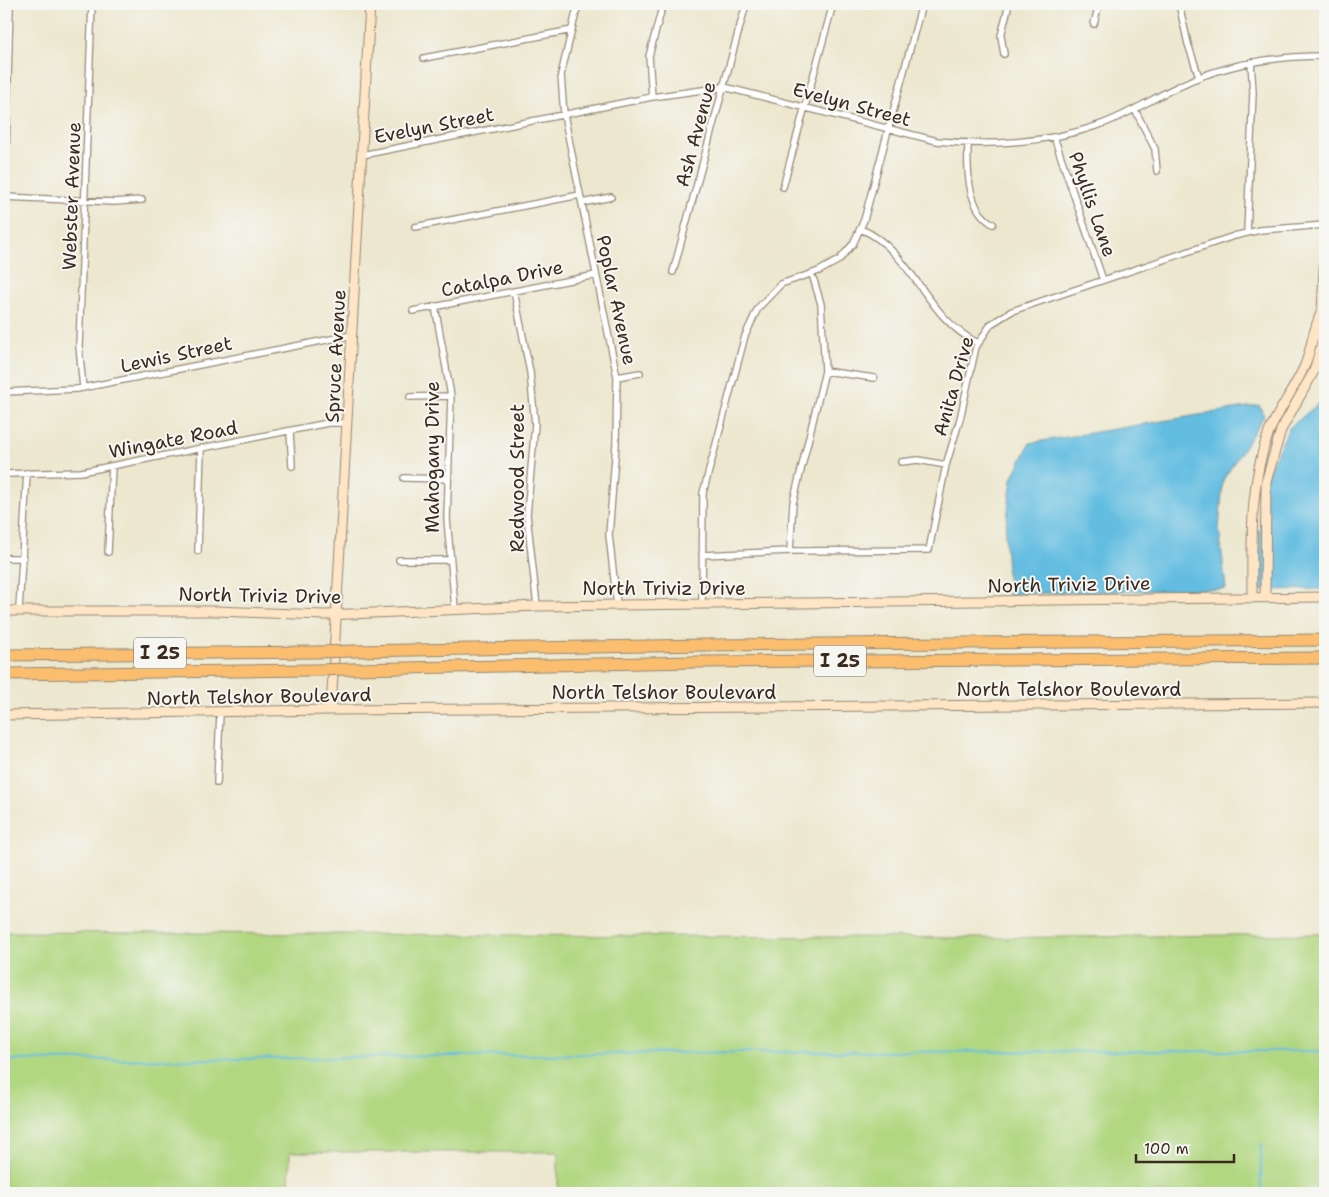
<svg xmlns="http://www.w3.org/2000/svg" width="1329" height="1197" font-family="'Shantell Sans',sans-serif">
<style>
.grass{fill:#b1d780;stroke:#76804f}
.water{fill:#63bde1;stroke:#4f7480}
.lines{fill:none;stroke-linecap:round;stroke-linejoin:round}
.stream{stroke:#63bde1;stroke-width:2}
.street-casing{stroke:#948876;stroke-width:8}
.secondary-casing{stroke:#948876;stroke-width:11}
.highway-casing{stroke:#948876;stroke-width:13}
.street{stroke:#fff;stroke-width:5.5}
.secondary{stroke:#fde5c5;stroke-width:9}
.highway{stroke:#fbbe6e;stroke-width:11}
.highway-bridge-casing{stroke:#948876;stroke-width:13;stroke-linecap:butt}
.highway-bridge{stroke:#fbbe6e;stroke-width:11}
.labels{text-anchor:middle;stroke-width:4;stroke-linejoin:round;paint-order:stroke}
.shield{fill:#f6f6f2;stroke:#73675e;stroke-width:1}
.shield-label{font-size:18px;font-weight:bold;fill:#3b2a1e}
.street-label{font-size:19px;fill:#3b2a1e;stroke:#f6f6f2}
</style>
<rect width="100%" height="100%" fill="#f6f6f2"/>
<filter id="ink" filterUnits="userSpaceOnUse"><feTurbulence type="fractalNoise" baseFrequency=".02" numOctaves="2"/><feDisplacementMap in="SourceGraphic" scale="10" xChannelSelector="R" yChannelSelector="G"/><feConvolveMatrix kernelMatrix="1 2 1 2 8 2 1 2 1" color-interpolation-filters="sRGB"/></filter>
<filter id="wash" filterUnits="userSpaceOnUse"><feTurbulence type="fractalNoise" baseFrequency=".0096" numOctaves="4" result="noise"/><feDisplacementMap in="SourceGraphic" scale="20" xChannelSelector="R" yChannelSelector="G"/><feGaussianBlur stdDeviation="1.12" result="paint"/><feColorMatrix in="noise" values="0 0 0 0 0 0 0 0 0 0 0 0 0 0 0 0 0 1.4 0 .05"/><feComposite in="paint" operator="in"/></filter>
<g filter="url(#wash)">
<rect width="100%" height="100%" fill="#ece7ce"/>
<path class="grass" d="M4 932 988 938 1325 934V1193H558V1152H290L289 1193H4Z"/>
<path class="water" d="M1325 398V589L1257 590 1259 537 1265 477 1289 428Z
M1259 405 1264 416 1223 480 1219 529 1226 589 1008 594 1005 534 1012 479 1030 443Z"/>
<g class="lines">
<path class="stream" d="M4 1060 236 1059 741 1052 1325 1051
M1261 1193V1144"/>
</g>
</g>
<g filter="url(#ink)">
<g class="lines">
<g class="street-casing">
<path id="street" d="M578 4 561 75 564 115 617 377 616 444 609 535 617 605
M1179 4 1188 44 1199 77
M1094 24 1099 4
M1004 54 1001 36 1009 4
M424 58 572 30
M652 97 649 56 663 4
M1135 110 1155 149 1157 171
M1054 137 1103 280
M968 144C967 170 967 210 993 224
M362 155 652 97 724 87 937 141C989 146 1048 143 1099 125 1128 115 1153 98 1181 85 1226 64 1276 56 1325 56
M783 187 833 4
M4 197 114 202 142 200
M582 203 611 197
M415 227 580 195
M4 228 10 4
M861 229C914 252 924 317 978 343
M1247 232 1253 92 1251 62
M673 272 746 4
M514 291 530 372 535 424 527 515 537 606
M435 306 451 396 447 519 455 608
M413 311 596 275
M825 371 874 378
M617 377 640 373
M83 388 79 346 92 4
M4 392 77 389 352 335
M410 397 451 396
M290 431 292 466
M901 462 918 460 946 465
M4 474 81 472 328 423H348
M404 478 448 479
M198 551 201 448
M790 551 793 503 825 371 821 304 812 274
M108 552 112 466
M702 555 790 551 929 550 946 465 960 419 976 347 991 324 1012 311 1234 236 1260 230 1325 225
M4 558H23
M399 560H450
M702 605 703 493 745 336 758 308 781 284 819 271 839 260 853 244 864 220 922 4
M19 610 27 473
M217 783 220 713"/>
</g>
<g class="secondary-casing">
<path id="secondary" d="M1252 597C1252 543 1249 484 1269 432 1279 409 1295 388 1305 365 1312 347 1313 328 1322 311
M1265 597 1266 482 1281 430 1314 371 1321 346 1324 322 1322 311 1325 252
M4 611H216L325 615 537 606 1325 597
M331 710 370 4
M4 715 331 710 1325 703"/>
</g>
<g class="highway-casing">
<path id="highway" d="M355 651 706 645 1325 640
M4 655 316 652
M354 669 694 662 1325 658
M4 674 315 670"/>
</g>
<use href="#street" class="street"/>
<use href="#secondary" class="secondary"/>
<use href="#highway" class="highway"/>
<g class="highway-bridge-casing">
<path id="highway-bridge" d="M316 652 355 651
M315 670 354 669"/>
</g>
<use href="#highway-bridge" class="highway-bridge"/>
</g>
</g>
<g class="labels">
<g class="shield">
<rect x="134" y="637.5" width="52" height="31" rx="4"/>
<rect x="814" y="645.5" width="52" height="31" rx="4"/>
</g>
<g class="shield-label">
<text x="160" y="659">I 25</text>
<text x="840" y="667">I 25</text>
</g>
<g class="street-label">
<text transform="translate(852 104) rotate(15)" y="7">Evelyn Street</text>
<text transform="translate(434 125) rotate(-11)" y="7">Evelyn Street</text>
<text transform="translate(695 134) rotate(-75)" y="7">Ash Avenue</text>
<text transform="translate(71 196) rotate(-88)" y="7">Webster Avenue</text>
<text transform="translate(1093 204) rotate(71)" y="7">Phyllis Lane</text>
<text transform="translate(502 278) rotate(-11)" y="7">Catalpa Drive</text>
<text transform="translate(617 300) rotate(78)" y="7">Poplar Avenue</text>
<text transform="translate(176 354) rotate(-12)" y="7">Lewis Street</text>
<text transform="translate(335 356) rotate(-87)" y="7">Spruce Avenue</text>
<text transform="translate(953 386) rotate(-74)" y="7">Anita Drive</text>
<text transform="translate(173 439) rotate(-11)" y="7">Wingate Road</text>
<text transform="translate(432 457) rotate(-90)" y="7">Mahogany Drive</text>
<text transform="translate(517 478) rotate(-90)" y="7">Redwood Street</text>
<text transform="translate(1069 584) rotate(-1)" y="7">North Triviz Drive</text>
<text x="664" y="595">North Triviz Drive</text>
<text transform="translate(260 595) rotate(1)" y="7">North Triviz Drive</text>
<text x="1069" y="696">North Telshor Boulevard</text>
<text x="664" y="699">North Telshor Boulevard</text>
<text transform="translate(259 696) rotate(-1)" y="7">North Telshor Boulevard</text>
</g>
</g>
<rect width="1329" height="1197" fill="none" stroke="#f6f6f2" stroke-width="20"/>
<path d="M1136 1154v8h98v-8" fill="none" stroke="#3b2a1e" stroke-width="2.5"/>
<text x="1144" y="1154" font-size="15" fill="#3b2a1e" stroke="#f6f6f2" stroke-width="4" paint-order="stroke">100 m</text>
</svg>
